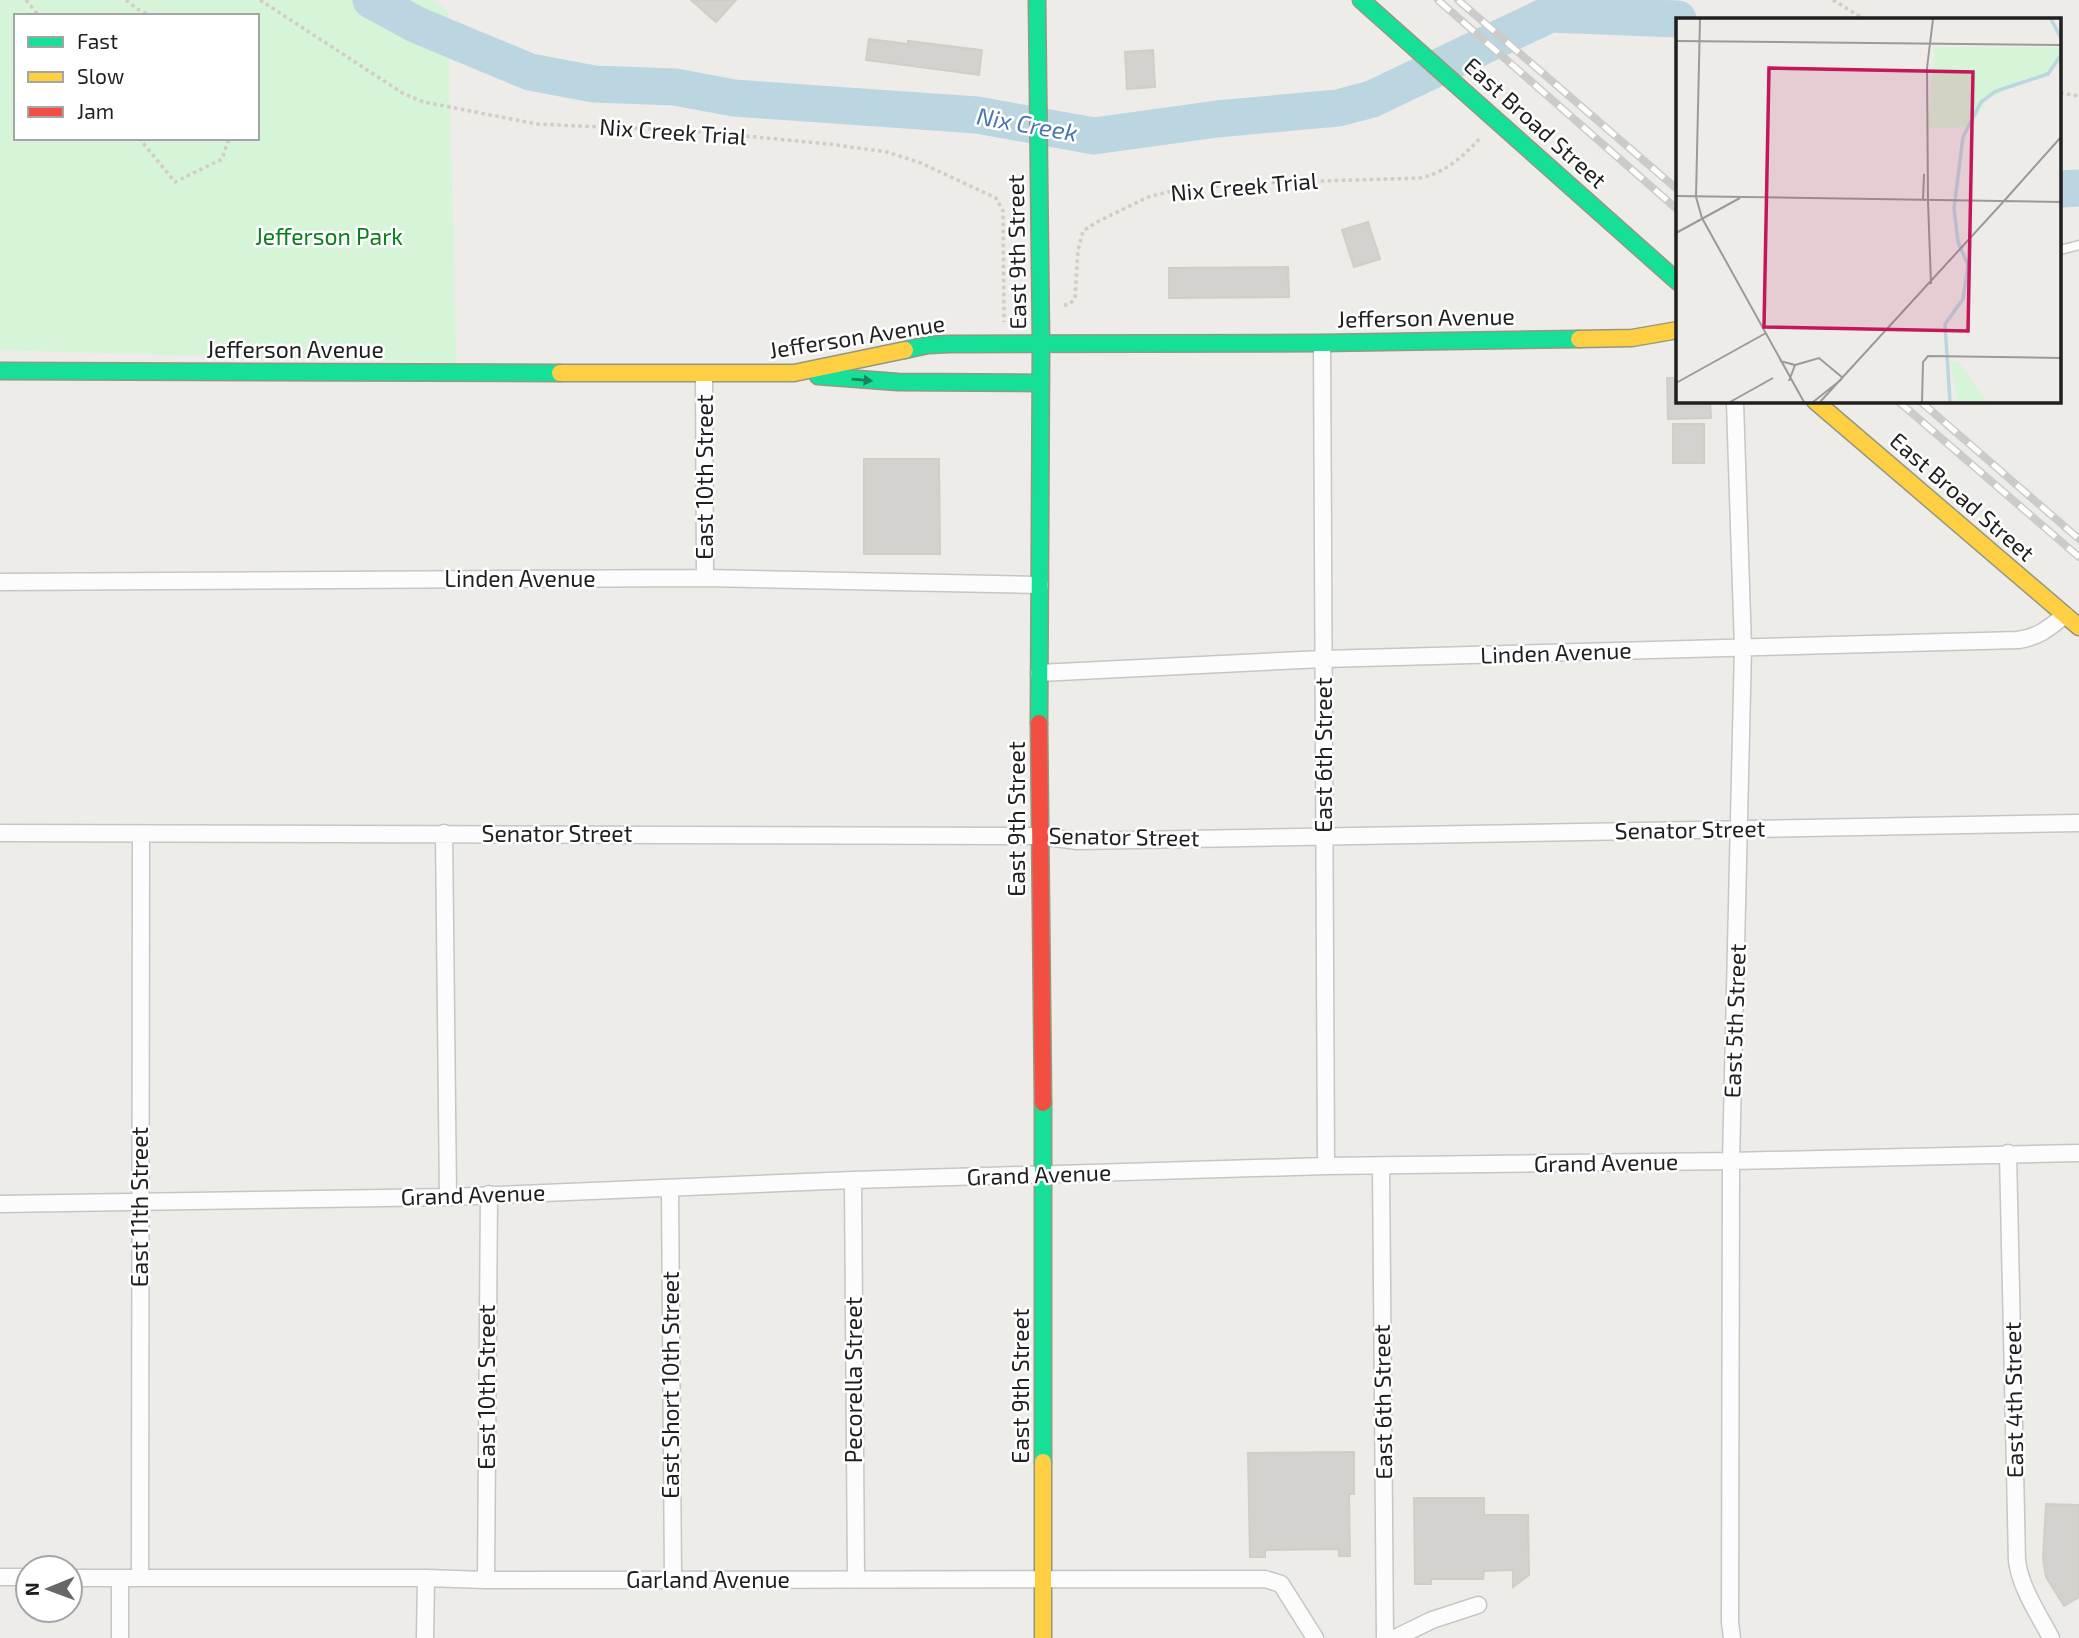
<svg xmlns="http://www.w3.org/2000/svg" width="2079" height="1638" font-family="'Exo 2',sans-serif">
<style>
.park{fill:#d5f4d8;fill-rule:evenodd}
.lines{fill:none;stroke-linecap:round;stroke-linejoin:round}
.river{stroke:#bbd6e1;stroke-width:37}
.building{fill:#d4d2cf;stroke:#d0cec9;stroke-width:2}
.lane-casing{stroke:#c6c6c4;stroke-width:11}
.street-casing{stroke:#c6c6c4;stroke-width:19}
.fast-casing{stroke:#949880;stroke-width:19}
.slow-casing{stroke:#949880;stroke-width:19}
.jam-casing{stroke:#949880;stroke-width:19}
.path{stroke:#d6cac7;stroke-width:3.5;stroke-dasharray:3.5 3.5;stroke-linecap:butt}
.lane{stroke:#fcfcfc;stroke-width:8}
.street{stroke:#fcfcfc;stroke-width:16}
.fast{stroke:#16e098;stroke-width:16}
.slow{stroke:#ffcf43;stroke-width:16}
.jam{stroke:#f24e42;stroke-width:16}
.rail-casing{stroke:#cbcbca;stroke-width:8}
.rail{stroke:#fff;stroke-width:5;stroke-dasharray:16;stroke-linecap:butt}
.oneway{fill:#1a805c}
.labels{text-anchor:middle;stroke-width:5;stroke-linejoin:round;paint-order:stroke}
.street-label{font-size:23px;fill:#1f1f1f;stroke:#fff}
.park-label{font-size:23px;fill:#0a801c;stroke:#fff}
.water-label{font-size:24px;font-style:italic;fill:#4a76b0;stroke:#fff}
.inset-river{fill:none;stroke:#bbd6e1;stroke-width:3.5}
.inset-road{fill:none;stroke:#9b9a98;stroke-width:2}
.view{fill:#c2185b;fill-opacity:0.15;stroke:#c2185b;stroke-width:3.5}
.inset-edge{fill:none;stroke:#1f1f1f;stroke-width:3.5}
</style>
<rect width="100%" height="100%" fill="#edece8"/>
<path class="park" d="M0 0H431L448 10 456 363 0 350ZM16 16H257V138H16Z"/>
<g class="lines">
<path class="river" d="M371 0 417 25 530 72 594 84 675 87 734 98 977 115 1094 136 1217 119 1338 108 1372 99 1550 14 1678 19
M2060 189 2079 188"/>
</g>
<path class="building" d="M691 0H736L716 22Z
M869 39 908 44V41L982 50 979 75 866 60Z
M1153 50 1155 87 1127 89 1125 52Z
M1368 222 1380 259 1354 267 1342 230Z
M1288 267 1289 297 1169 298V268Z
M1667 378H1678V401H1710L1711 418 1668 419Z
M1673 424H1704V463H1673Z
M864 459H939L940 554H864Z
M1354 1452V1494H1349L1350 1556H1339V1549L1265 1550V1557H1250L1248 1453Z
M1414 1498H1484V1515H1528L1529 1575 1513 1587V1570L1484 1571 1483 1579H1431V1584H1415Z
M2046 1504 2079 1505V1597L2064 1606 2046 1577 2043 1559Z"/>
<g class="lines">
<g class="lane-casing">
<path id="lane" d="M2060 250 2079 245"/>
</g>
<g class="street-casing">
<path id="street" d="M1322 343 1326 1166
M704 375 705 578
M0 582 705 578 1040 585
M1039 673 1323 659 2018 640C2039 637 2049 628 2065 615
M0 833 1039 836 1078 841 2079 823
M444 833 448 1197
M2008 1153 2017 1561C2021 1589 2038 1613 2051 1638
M1381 1166 1385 1638
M853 1180 856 1580
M670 1189 673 1580
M0 1204 448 1197 853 1180 1326 1166 1731 1161 2079 1153
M0 1577H28
M70 1578H426L486 1580 1265 1579 1281 1584 1315 1638
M140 1578 141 835
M120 1579V1638
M486 1580 489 1194
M425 1638 426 1578
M1395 1638 1432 1620 1478 1605
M1732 1638 1730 1622 1731 1161 1743 648 1735 403"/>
</g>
<g class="fast-casing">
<path id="fast" d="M1037 0 1041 344 1039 723
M1361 0 1678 282
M905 350 928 345 949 344 1322 343 1579 339
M0 371 560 373
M818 376 898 382 1041 383
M1043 1103V1462"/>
</g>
<g class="slow-casing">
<path id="slow" d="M1579 339 1632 338 1678 330
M560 373H794L905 350
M1815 401 2079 627
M1043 1638V1462"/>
</g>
<g class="jam-casing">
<path id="jam" d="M1039 723 1043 1103"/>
</g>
<path class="path" d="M26 0 39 16
M126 0 139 10 153 16
M260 0 404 94 424 102 537 124 693 131 829 144 887 152 921 163 996 198 1003 211 1004 322
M1833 0 1864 19
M2060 93 2079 96
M139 138 175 182 222 159 228 141 227 138
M1064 305 1070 304 1075 298 1078 250 1083 231 1097 222 1148 197 1176 190 1251 183 1421 178C1446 172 1464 156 1481 137"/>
<use href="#lane" class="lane"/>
<use href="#street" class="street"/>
<use href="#fast" class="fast"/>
<use href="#slow" class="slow"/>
<use href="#jam" class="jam"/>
<g class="rail-casing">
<path id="rail" d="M1438 0 1678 210
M1458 0 1678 190
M1898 401 2079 557
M1920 401 2079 539"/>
</g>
<use href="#rail" class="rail"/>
</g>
<defs><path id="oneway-solid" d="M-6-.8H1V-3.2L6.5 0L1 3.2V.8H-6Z" transform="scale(1.75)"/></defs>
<use class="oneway" href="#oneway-solid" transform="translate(862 380) rotate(5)"/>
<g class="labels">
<g class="street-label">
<text transform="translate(1535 123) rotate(42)" y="8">East Broad Street</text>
<text transform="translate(673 132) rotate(4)" y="8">Nix Creek Trial</text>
<text transform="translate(1244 187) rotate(-5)" y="8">Nix Creek Trial</text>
<text transform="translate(1017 252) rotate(-91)" y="8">East 9th Street</text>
<text transform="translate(1426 318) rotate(-1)" y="8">Jefferson Avenue</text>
<text transform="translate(857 337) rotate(-9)" y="8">Jefferson Avenue</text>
<text x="295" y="358">Jefferson Avenue</text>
<text transform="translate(705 477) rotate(-90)" y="8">East 10th Street</text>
<text transform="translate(1962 497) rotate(41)" y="8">East Broad Street</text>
<text x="520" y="587">Linden Avenue</text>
<text transform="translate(1556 653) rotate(-2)" y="8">Linden Avenue</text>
<text transform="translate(1324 755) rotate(-90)" y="8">East 6th Street</text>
<text transform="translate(1017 819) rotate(-90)" y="8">East 9th Street</text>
<text transform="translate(1690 830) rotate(-1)" y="8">Senator Street</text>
<text x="557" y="842">Senator Street</text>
<text transform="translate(1124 837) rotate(1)" y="8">Senator Street</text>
<text transform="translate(1735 1021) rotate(-88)" y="8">East 5th Street</text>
<text transform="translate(1606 1163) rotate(-1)" y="8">Grand Avenue</text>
<text transform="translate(1039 1175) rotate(-2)" y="8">Grand Avenue</text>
<text transform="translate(473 1195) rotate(-2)" y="8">Grand Avenue</text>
<text transform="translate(140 1207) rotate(-90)" y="8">East 11th Street</text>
<text transform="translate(854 1380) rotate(-90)" y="8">Pecorella Street</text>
<text transform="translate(671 1385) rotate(-90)" y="8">East Short 10th Street</text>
<text transform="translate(1021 1386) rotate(-90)" y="8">East 9th Street</text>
<text transform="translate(487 1387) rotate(-90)" y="8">East 10th Street</text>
<text transform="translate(2014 1400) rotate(-91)" y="8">East 4th Street</text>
<text transform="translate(1383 1402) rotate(-91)" y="8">East 6th Street</text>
<text x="708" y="1588">Garland Avenue</text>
</g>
<g class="park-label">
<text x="329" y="245">Jefferson Park</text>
</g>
<g class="water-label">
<text transform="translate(1027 125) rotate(10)" y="8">Nix Creek</text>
</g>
</g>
<g transform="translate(1676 18)">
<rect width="385" height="385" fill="#edece8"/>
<path d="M259 29H385V44L364 60 313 79 295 109 251 110ZM274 342 283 345 312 384H282Z" fill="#d5f4d8"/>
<path class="inset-river" d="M375 1 385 20M274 384 269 306 287 281 292 247 282 224 278 190 287 119 305 84 320 73 372 56 385 37"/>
<path class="inset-road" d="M0 23 385 27M0 178 385 184M20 179 24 1M20 179 26 200 128 384M247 182 248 156M252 183 255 266M252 183 251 50 257 1M328 183 385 119M0 215 64 180M104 343 119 347 113 363M119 347 143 340 167 360M0 365 90 315M54 384 97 360M137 384 166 361M144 384 328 183M246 384 247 344 252 338 385 340"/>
<path class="view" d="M93 50 297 54 292 313 88 309Z"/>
<rect width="385" height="385" class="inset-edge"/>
</g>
<rect x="14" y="14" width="245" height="126" fill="#ffffff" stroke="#a5a5a5" stroke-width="2"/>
<rect x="28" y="37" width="35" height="10" fill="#16e098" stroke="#a5a5a5" stroke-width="2"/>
<text x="77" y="49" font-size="21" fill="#1f1f1f">Fast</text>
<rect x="28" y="72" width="35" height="10" fill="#ffcf43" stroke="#a5a5a5" stroke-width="2"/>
<text x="77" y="84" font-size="21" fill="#1f1f1f">Slow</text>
<rect x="28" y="107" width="35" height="10" fill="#f24e42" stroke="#a5a5a5" stroke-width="2"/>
<text x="77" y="119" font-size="21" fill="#1f1f1f">Jam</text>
<g transform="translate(49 1589) rotate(269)"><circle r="33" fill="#ffffff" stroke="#a5a5a5" stroke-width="2"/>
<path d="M0-5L12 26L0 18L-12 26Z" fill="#676765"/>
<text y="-10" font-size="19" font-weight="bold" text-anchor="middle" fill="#1f1f1f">N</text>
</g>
</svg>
